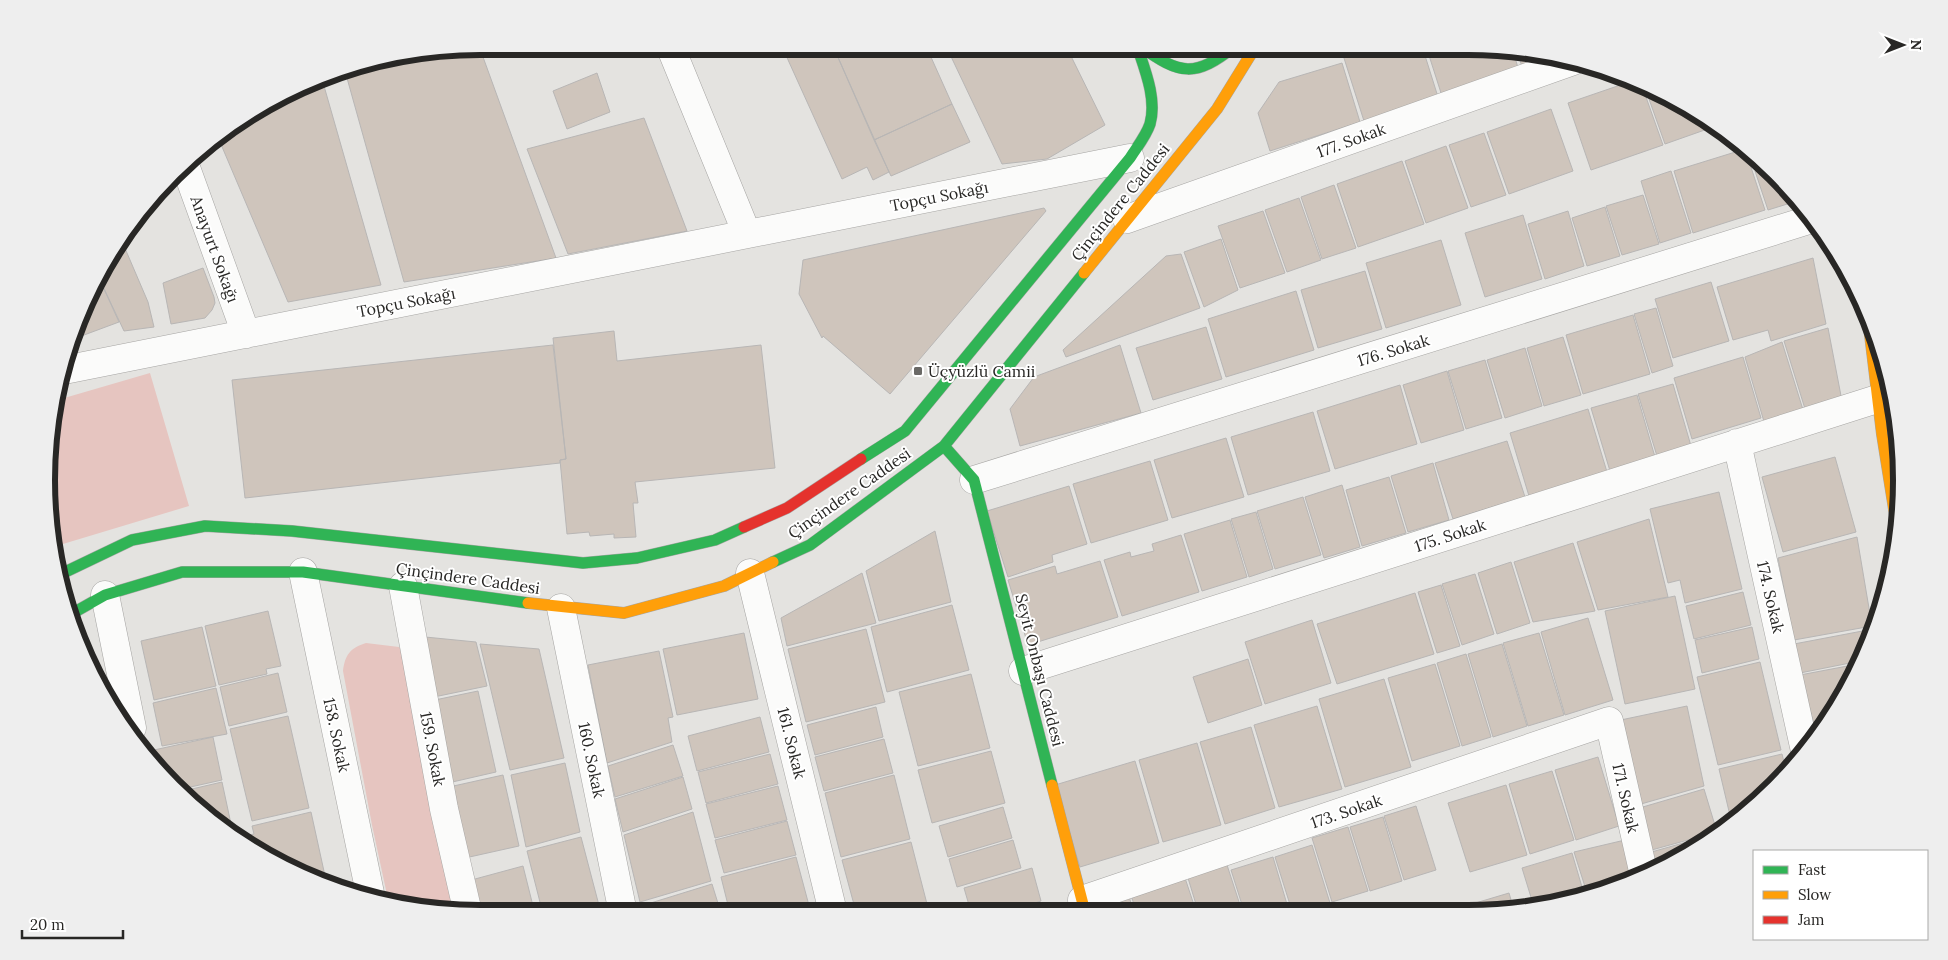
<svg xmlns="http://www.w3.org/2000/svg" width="1948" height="960" font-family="Lora,serif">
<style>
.green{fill:#e6c5c0}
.building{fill:#cfc5bc;stroke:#b8b6b5}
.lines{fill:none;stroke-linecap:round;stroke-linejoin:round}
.street-casing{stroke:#a6a5a3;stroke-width:29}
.fast-casing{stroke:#a6a5a3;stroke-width:12}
.slow-casing{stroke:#a6a5a3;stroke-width:12}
.jam-casing{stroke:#a6a5a3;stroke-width:12}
.street{stroke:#fbfbfa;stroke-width:28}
.fast{stroke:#30b455;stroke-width:11}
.slow{stroke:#ff9f0a;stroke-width:11}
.jam{stroke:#e5322d;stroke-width:11}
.poi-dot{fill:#6a6966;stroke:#fff;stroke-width:2}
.labels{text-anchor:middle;stroke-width:4;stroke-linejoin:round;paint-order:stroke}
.street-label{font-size:16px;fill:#282725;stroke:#fff}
.poi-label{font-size:16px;fill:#282725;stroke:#fff;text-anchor:start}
.rim{fill:none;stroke:#282725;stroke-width:6}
</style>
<rect width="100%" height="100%" fill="#e4e3e0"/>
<path class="green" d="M150 373 189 506 53 547 50 537 54 401Z
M366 643 399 647 407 661 460 912 389 904 372 825 343 671C345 655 350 648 366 643Z"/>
<path class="building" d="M479 46 556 258 404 282 347 78 344 79 342 69Z
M794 46H833L889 172 873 180 867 167 842 179 784 51Z
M833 46H926L952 104 874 140Z
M946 46H1066L1105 125 1047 159 1002 164Z
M1371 46H1422L1438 97 1364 121 1343 55Z
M1426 46H1468L1513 51 1519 71 1442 96Z
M1517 51 1553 55 1523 70Z
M1342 63 1360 122 1270 151 1258 113 1279 82Z
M597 73 610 112 567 129 553 91Z
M322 79 381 285 288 302 217 135Z
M1635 80 1641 83 1663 145 1591 170 1568 103Z
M1644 85 1709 120 1716 126 1665 144Z
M952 104 970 142 891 176 874 140Z
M1551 109 1573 171 1509 194 1487 132Z
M644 118 687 231 568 254 527 149Z
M1484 133 1506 195 1471 207 1449 145Z
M1446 146 1468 208 1426 223 1405 161Z
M1745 149 1765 210 1693 233 1674 171Z
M1751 154 1765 165 1755 168Z
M1402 161 1424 224 1358 247 1337 184Z
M1767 167 1775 173 1797 201 1768 210 1755 171Z
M1671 171 1691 233 1660 243 1641 181Z
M1334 185 1356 248 1322 259 1301 197Z
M1643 195 1659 244 1622 255 1606 206Z
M1299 198 1321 260 1287 272 1265 210Z
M1605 207 1620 256 1587 266 1572 218Z
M1044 208 1046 211 890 394 823 336 822 338 799 294 803 260Z
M1263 211 1285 273 1240 288 1218 226Z
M1568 211 1584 266 1545 279 1528 224Z
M1523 215 1542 279 1485 297 1465 233Z
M121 239 148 302 154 327 124 331 99 278 105 263Z
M1221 239 1238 290 1204 307 1184 252Z
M1441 240 1461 305 1386 328 1366 263Z
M1181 254 1200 308 1066 357 1063 350 1166 256Z
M1813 258 1826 324 1771 341 1768 330 1733 340 1717 287Z
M203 268 214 297 215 303 212 310 205 318 171 324 163 283Z
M1365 271 1382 329 1318 348 1301 290Z
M99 278 119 322 76 338Z
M1711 282 1729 341 1673 358 1655 299Z
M1296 291 1314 350 1226 377 1208 319Z
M1656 308 1673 366 1652 373 1634 314Z
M1633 315 1650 374 1583 394 1566 335Z
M1206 327 1222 379 1153 400 1136 348Z
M1828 328 1842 401 1806 412 1784 341Z
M614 331 617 361 761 345 775 468 635 482 638 503H633L636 537 614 538V534L590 536 589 532 567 534 560 460 566 459 553 338Z
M1563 337 1581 395 1544 406 1527 348Z
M1782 342 1804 413 1765 425 1745 357Z
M553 345 566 459 560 460V463L245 498 232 380Z
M1120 345 1141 413 1020 446 1010 409 1034 377Z
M1525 348 1542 406 1505 418 1487 360Z
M1743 357 1761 418 1692 439 1674 378Z
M1485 360 1502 418 1466 429 1448 371Z
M1447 371 1464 430 1421 443 1403 385Z
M1673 384 1691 446 1657 456 1638 394Z
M1400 385 1417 444 1335 469 1317 411Z
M1637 395 1655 457 1610 471 1591 408Z
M1588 409 1607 472 1529 496 1510 433Z
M1313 412 1330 471 1248 495 1231 437Z
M1226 438 1244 497 1172 518 1154 460Z
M1507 441 1525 497 1453 519 1435 463Z
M1835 457 1856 532 1783 552 1762 477Z
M1150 461 1168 520 1091 543 1073 484Z
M1433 463 1449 520 1408 532 1391 476Z
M1389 477 1406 533 1362 546 1346 490Z
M1342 485 1360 547 1324 558 1305 497Z
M1069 486 1087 544 1052 555 1053 562 1008 577 987 511Z
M1719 492 1742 589 1685 603 1680 580 1668 583 1650 509Z
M1303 497 1321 555 1275 569 1257 511Z
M1256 512 1273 569 1249 577 1231 519Z
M1649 519 1668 597 1598 610 1577 542Z
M1230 520 1247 577 1202 591 1184 534Z
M935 531 951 602 879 621 866 571Z
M1181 535 1199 592 1122 616 1104 560 1130 552 1131 557 1154 551 1152 544Z
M1857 537 1872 626 1794 640 1778 558Z
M1573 543 1595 611 1533 622 1514 562Z
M1100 561 1118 617 1028 645 1008 580 1055 566 1057 574Z
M1511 562 1530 623 1497 634 1478 573Z
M862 573 876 623 787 646 781 618Z
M1475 574 1494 634 1462 645 1442 584Z
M1441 585 1460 646 1437 653 1418 592Z
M1743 592 1751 625 1694 639 1686 606Z
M1415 593 1434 654 1337 684 1317 624Z
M1675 596 1695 689 1625 704 1605 611Z
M952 605 969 670 887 692 871 627Z
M268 611 281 666 266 669 267 674 219 685 205 626Z
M1588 618 1613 700 1565 715 1541 632Z
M1312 620 1331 683 1265 704 1245 642Z
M202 627 216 686 154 700 141 641Z
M1752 627 1759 659 1702 673 1695 640Z
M866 629 885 702 806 722 788 649Z
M1873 629 1869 646 1860 661 1800 673 1794 644Z
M744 633 758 699 677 715 663 649Z
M1539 633 1564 715 1528 726 1503 643Z
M415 636 476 642 487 686 429 698Z
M480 644 539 649 564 758 510 770Z
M1502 644 1527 726 1493 737 1468 654Z
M659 651 673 717 668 718 672 742 607 763 588 665Z
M1466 654 1491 737 1462 746 1437 663Z
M1248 659 1262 705 1208 723 1193 677Z
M1760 662 1781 750 1718 765 1697 677Z
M1435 664 1460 746 1412 761 1388 678Z
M1858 664 1817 735 1800 675Z
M97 666 103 688 90 667Z
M278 673 287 712 229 726 220 687Z
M971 674 990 748 918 766 899 692Z
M1384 679 1411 767 1345 787 1319 699Z
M216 688 227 734 162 746 153 703Z
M478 691 496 772 448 783 430 701Z
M1317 706 1342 789 1279 807 1254 725Z
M1687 706 1704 786 1634 806 1616 721Z
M876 707 883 737 815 755 807 725Z
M288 716 309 808 252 821 230 729Z
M760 717 769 752 697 771 688 736Z
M1251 727 1275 808 1225 824 1200 742Z
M213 737 222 780 177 790 157 763 154 750Z
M884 739 893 773 824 791 815 757Z
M1197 743 1221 825 1163 842 1139 760Z
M673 745 683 776 615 797 608 766Z
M991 751 1005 803 932 823 918 770Z
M770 754 778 784 706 803 698 772Z
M1782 754 1786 770 1732 824 1719 769Z
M1598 757 1619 826 1576 840 1555 770Z
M1135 761 1159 843 1080 867 1055 785Z
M565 763 580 832 526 847 511 775Z
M1552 771 1574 840 1530 854 1509 784Z
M503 775 519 846 465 858 449 787Z
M894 775 910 839 841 857 825 793Z
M683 777 692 809 623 832 615 799Z
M222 782 231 824 222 826 179 792Z
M1506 785 1527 855 1470 872 1448 803Z
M778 786 787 820 715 838 706 804Z
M1704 789 1717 832 1648 851 1636 809Z
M1416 806 1436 870 1404 880 1384 816Z
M1003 807 1012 838 948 857 939 826Z
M311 812 327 885 314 881 252 847 249 835 254 834 252 826Z
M693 812 711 881 640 902 624 835Z
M1383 817 1402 881 1370 891 1350 827Z
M787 821 796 855 724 873 715 840Z
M232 826 234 837 224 828Z
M1348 827 1368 891 1332 902 1312 838Z
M1715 834 1653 870 1648 853Z
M581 837 601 913 543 914 527 851Z
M1013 840 1021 868 957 887 949 859Z
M1625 840 1633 881 1587 893 1574 852Z
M911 842 927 904 895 912H856L842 860Z
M1312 845 1330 903 1304 911H1292L1275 857Z
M1572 853 1584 894 1534 907 1522 868Z
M796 857 811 913H730L721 877Z
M1273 857 1289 911H1244L1231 870Z
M1227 865 1242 911H1198L1188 878Z
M523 866 535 914H480L464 882Z
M1032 868 1041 901 1006 912H971L964 888Z
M1185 878 1196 911H1136L1131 895Z
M712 884 721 913H643L641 906Z
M1509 893 1514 910H1452Z
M1129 896 1133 911 1099 912 1097 906Z
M1042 903 1044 912H1013Z
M1441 903 1443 910H1416Z"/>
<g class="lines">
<g class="street-casing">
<path id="street" d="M670 46 747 234
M185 165 246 334
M1127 219 1573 61
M64 370 1130 158
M1737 443 1805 751
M974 480 1812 219
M303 572 371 898
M750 573 833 912
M403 586 444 809 468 913
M105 595 132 728
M561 608 623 913
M1023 671 1877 399
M1082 900 1609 721 1644 875"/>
</g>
<g class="fast-casing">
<path id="fast" d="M1140 46C1180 75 1195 78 1235 46
M944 446 974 480 1052 785
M861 459 905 431 1130 158C1137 147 1146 136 1150 124 1157 99 1145 70 1137 46
M773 562 810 545 944 446 1084 273
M61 574 132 540 205 526 292 531 583 563 637 558 715 540 744 527
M73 613 105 595 182 572H303L528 603"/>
</g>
<g class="slow-casing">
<path id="slow" d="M1084 273 1217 109 1256 46
M1867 310 1882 434 1897 528
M528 603 624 613 724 586 773 562
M1052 785 1085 912"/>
</g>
<g class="jam-casing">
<path id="jam" d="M744 527 787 508 861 459"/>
</g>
<use href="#street" class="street"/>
<use href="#fast" class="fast"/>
<use href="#slow" class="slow"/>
<use href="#jam" class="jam"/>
</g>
<rect class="poi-dot" x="913" y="366" width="10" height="10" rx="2.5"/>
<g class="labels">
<g class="street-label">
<text transform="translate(1351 140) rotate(-20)" y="6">177. Sokak</text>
<text transform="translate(939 196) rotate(-11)" y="6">Topçu Sokağı</text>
<text transform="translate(1120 202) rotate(-51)" y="6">Çinçindere Caddesi</text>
<text transform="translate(215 249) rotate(70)" y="6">Anayurt Sokağı</text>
<text transform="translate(406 302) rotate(-11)" y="6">Topçu Sokağı</text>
<text transform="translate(1393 350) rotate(-17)" y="6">176. Sokak</text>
<text transform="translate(849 493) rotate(-35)" y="6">Çinçindere Caddesi</text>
<text transform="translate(1450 535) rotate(-18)" y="6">175. Sokak</text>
<text transform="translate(468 578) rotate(8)" y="6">Çinçindere Caddesi</text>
<text transform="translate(1771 597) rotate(77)" y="6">174. Sokak</text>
<text transform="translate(1040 670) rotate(76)" y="6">Seyit Onbaşı Caddesi</text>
<text transform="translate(337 735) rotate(78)" y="6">158. Sokak</text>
<text transform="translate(792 743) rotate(76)" y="6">161. Sokak</text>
<text transform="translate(433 749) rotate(79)" y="6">159. Sokak</text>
<text transform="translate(592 760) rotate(78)" y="6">160. Sokak</text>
<text transform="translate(1626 798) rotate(77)" y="6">171. Sokak</text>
<text transform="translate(1346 811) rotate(-19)" y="6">173. Sokak</text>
</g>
<g class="poi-label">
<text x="928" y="377">Üçyüzlü Camii</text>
</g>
</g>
<path d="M0 0H1948V960H0ZM480 55H1468A425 425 0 0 1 1893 480V480A425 425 0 0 1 1468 905H480A425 425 0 0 1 55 480V480A425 425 0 0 1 480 55Z" fill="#eee" fill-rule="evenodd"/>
<path class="rim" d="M480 55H1468A425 425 0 0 1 1893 480V480A425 425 0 0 1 1468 905H480A425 425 0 0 1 55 480V480A425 425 0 0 1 480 55Z"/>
<rect x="1753" y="850" width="175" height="90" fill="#ffffff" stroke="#a9a9a8"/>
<rect x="1763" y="866" width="25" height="8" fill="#30b455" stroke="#a9a9a8"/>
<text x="1798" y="875" font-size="15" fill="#282725">Fast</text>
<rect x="1763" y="891" width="25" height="8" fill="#ff9f0a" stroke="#a9a9a8"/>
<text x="1798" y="900" font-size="15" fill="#282725">Slow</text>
<rect x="1763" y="916" width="25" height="8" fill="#e5322d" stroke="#a9a9a8"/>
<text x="1798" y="925" font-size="15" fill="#282725">Jam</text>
<g transform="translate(1903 45) rotate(90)" stroke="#ffffff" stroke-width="4" paint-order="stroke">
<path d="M0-4L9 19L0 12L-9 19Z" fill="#282725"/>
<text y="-8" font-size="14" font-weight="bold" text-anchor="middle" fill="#282725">N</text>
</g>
<path d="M22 930v8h101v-8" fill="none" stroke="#282725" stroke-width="2.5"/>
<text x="30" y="930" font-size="15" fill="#282725" stroke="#ffffff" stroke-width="4" paint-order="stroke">20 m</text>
</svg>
